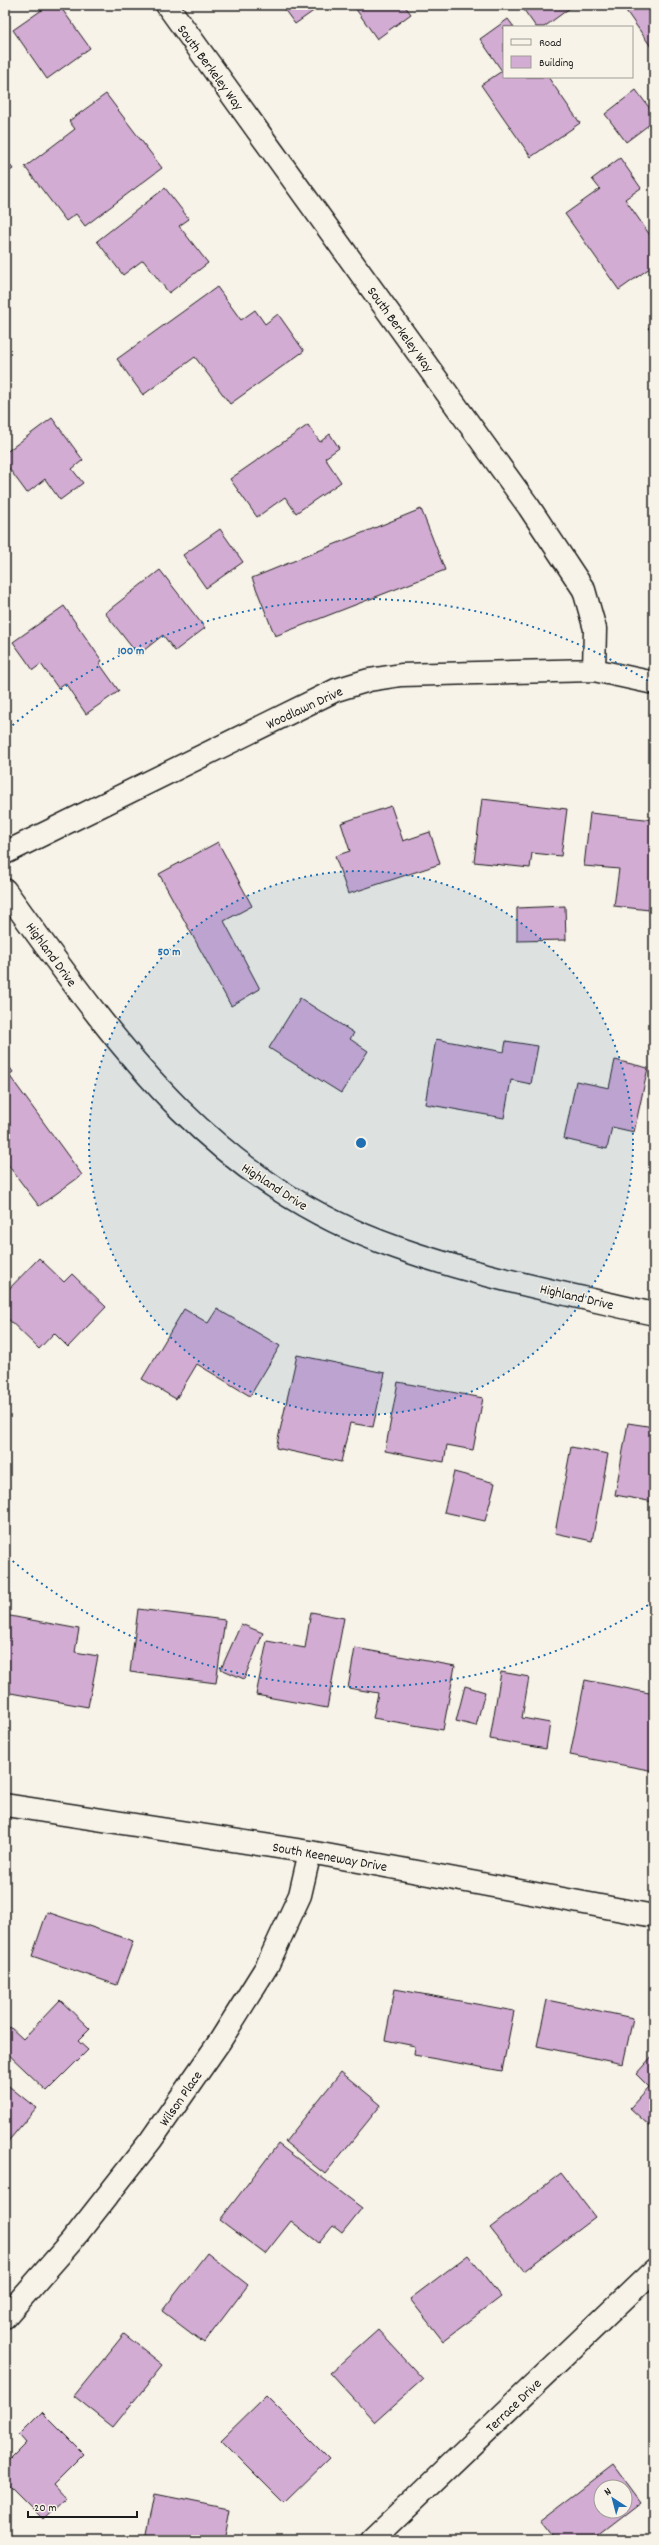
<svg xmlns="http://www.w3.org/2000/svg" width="659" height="2545" font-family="Dekko,sans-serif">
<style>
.building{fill:#d3acd4;stroke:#1c1c1c;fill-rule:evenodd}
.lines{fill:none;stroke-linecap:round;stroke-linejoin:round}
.minor-casing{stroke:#1c1c1c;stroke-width:25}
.secondary-casing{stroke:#1c1c1c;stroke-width:25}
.minor{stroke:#f7f3e8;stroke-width:22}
.secondary{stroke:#f7f3e8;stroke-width:22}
.ring{fill:none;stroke:#1f6fb2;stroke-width:2;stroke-dasharray:2 4}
.labels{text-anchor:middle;stroke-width:3;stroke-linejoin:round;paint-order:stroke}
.street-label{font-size:14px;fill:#1c1c1c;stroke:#f7f3e8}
.centre{fill:#1f6fb2;stroke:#f7f3e8;stroke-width:2}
.ring-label{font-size:12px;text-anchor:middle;font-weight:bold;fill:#1f6fb2;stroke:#f7f3e8;stroke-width:3;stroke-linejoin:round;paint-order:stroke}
</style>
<rect width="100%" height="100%" fill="#f7f3e8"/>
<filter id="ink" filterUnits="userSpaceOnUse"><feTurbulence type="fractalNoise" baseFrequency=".025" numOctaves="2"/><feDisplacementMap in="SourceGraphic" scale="8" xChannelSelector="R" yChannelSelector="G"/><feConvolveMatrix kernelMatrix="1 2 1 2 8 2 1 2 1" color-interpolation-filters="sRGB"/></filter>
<g filter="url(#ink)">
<path class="building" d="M49 5H59L90 48 47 79 13 30Z
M281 5H322L295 24Z
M353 5H404L411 14 377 39Z
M530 5H574L544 27H536L524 10Z
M622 5H654V51Z
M508 19 514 27H504V77H548L580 123 531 157 481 85 502 71 480 39Z
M636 90 654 114V121L626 142 605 114Z
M106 94 162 168 85 226 76 214 66 221 25 167 75 129 69 121Z
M5 158 13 169 5 174Z
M620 158 641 188 625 199 654 241V265L619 290 565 214 600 189 592 179Z
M165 188 189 219 179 226 208 263 169 293 143 260 123 275 97 241Z
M217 287 241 320 255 310 265 324 278 314 304 351 230 404 195 357 143 395 117 359Z
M654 323V335L648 328Z
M52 418 83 460 72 469 83 483 60 500 45 479 27 493 5 463V453Z
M308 425 320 442 330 434 339 448 325 458 341 482 296 513 285 497 257 517 230 479Z
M421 509 445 570 275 636 252 578Z
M220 529 243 562 206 588 183 555Z
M160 570 205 628 175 651 163 635 138 655 105 613Z
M64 606 102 661 99 663 119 691 86 714 65 683 58 688 41 664 33 670 13 642Z
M482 799 567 809 561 856 532 853 530 868 474 862Z
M391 806 403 841 430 832 440 864 348 894 335 856 350 851 341 823Z
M590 813 654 820V898H650L649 910 614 906 619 869 584 866Z
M218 842 252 906 224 921 260 989 231 1006 159 874Z
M565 906 566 940 517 941V908Z
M300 998 354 1033 350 1039 368 1051 341 1093 269 1048Z
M436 1039 504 1052 506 1041 538 1046 531 1084 511 1080 504 1118 425 1104Z
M615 1060 648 1068 634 1132 612 1127 607 1149 564 1139 576 1081 609 1088Z
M5 1061 13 1072 9 1075 82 1175 39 1206 5 1161Z
M39 1258 64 1282 72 1274 106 1307 68 1347 54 1333 39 1349 5 1316V1293Z
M184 1309 208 1323 217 1309 280 1346 250 1396 197 1364 176 1399 142 1379Z
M297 1355 385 1373 373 1427 350 1423 341 1462 276 1448Z
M398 1382 483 1398 473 1450 447 1445 444 1462 385 1451Z
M628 1423 654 1427V1502L615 1495Z
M571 1447 608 1454 592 1541 555 1533Z
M454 1472 495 1483 485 1521 444 1512Z
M138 1609 225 1620 216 1683 130 1672Z
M311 1612 344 1618 327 1708 256 1695 267 1641 305 1648Z
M5 1615 79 1629 75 1652 98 1656 88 1707 5 1692Z
M241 1624 263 1633 244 1679 221 1669Z
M355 1648 455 1666 443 1730 373 1718 378 1693 348 1688Z
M501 1672 529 1677 522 1718 550 1723 546 1749 490 1739Z
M585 1680 654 1694V1771L570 1755Z
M465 1686 485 1692 476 1726 456 1721Z
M47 1912 133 1941 117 1985 32 1956Z
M395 1989 514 2011 502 2071 414 2055 415 2046 385 2040Z
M60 2000 90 2029 78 2041 88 2050 47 2091 5 2051V2032L10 2027 23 2039Z
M547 2000 633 2018 623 2064 537 2046Z
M654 2054V2130L630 2108 649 2087 636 2074Z
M341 2072 381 2105 325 2174 285 2142Z
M5 2083 36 2108 5 2145Z
M278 2144 362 2208 342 2233 333 2226 319 2243 291 2221 265 2254 220 2220Z
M561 2173 595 2217 524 2271 490 2228Z
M207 2253 248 2285 204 2343 162 2311Z
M468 2255 501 2297 443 2341 410 2299Z
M378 2330 423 2379 375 2422 330 2373Z
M124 2334 163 2365 113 2427 74 2396Z
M266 2396 329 2459 284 2503 221 2440Z
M42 2412 84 2454 53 2485 65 2498 43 2519 5 2481V2464L26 2443 19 2435Z
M613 2465 641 2503 593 2540H555L540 2521ZM601 2487H625V2511H601Z
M155 2494 230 2509 224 2540H146Z"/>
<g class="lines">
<g class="minor-casing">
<path id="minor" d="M167 5 529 507 584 590 595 629 594 670
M5 853 336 690 369 680 401 675 594 670 654 683
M5 1805 310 1852 654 1916
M5 2317 71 2242 151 2140 220 2041 267 1966 300 1895 310 1852
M372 2540 654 2270"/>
</g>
<g class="secondary-casing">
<path id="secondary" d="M5 890C116 1043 209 1181 395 1247 479 1277 567 1294 654 1314"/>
</g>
<use href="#minor" class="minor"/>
<use href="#secondary" class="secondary"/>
</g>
</g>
<circle cx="361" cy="1143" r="272" fill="#1f6fb2" fill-opacity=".12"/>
<g class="ring">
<circle cx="361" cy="1143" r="272"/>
<path d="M653 1602A544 544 0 0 1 8 1557M8 729A544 544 0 0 1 653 684"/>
</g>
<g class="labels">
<g class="street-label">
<text transform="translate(211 67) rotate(54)" y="5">South Berkeley Way</text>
<text transform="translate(401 329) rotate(54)" y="5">South Berkeley Way</text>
<text transform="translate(304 707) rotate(-25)" y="5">Woodlawn Drive</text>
<text transform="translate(52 954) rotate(54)" y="5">Highland Drive</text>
<text transform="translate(275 1186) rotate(33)" y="5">Highland Drive</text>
<text transform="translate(577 1296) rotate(13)" y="5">Highland Drive</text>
<text transform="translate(330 1856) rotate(10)" y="5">South Keeneway Drive</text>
<text transform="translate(180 2098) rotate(-55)" y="5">Wilson Place</text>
<text transform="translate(513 2405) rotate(-44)" y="5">Terrace Drive</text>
</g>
</g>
<circle cx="361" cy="1143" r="6" class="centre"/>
<g class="ring-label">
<text x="131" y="654">100 m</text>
<text x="169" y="955">50 m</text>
</g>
<rect width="659" height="2545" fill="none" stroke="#f7f3e8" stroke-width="20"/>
<rect x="10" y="10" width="639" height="2525" fill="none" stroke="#1c1c1c" stroke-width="1.5" filter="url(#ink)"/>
<rect x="503" y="26" width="130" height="52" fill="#f7f3e8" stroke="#9f9d96"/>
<rect x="511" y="39" width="20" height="6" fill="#f7f3e8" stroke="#9f9d96"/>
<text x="539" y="46" font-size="12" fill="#1c1c1c">Road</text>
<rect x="511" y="56" width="20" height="12" fill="#d3acd4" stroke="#9f9d96"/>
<text x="539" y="66" font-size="12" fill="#1c1c1c">Building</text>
<g transform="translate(613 2499) rotate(324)"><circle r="19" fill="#f7f3e8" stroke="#9f9d96"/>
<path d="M0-3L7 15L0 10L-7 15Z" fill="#1f6fb2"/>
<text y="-6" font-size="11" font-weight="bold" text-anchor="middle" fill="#1c1c1c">N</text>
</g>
<path d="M28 2511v6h109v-6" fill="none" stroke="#1c1c1c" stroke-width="2"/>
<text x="34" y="2511" font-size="12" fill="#1c1c1c" stroke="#f7f3e8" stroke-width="3" paint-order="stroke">20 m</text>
</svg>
